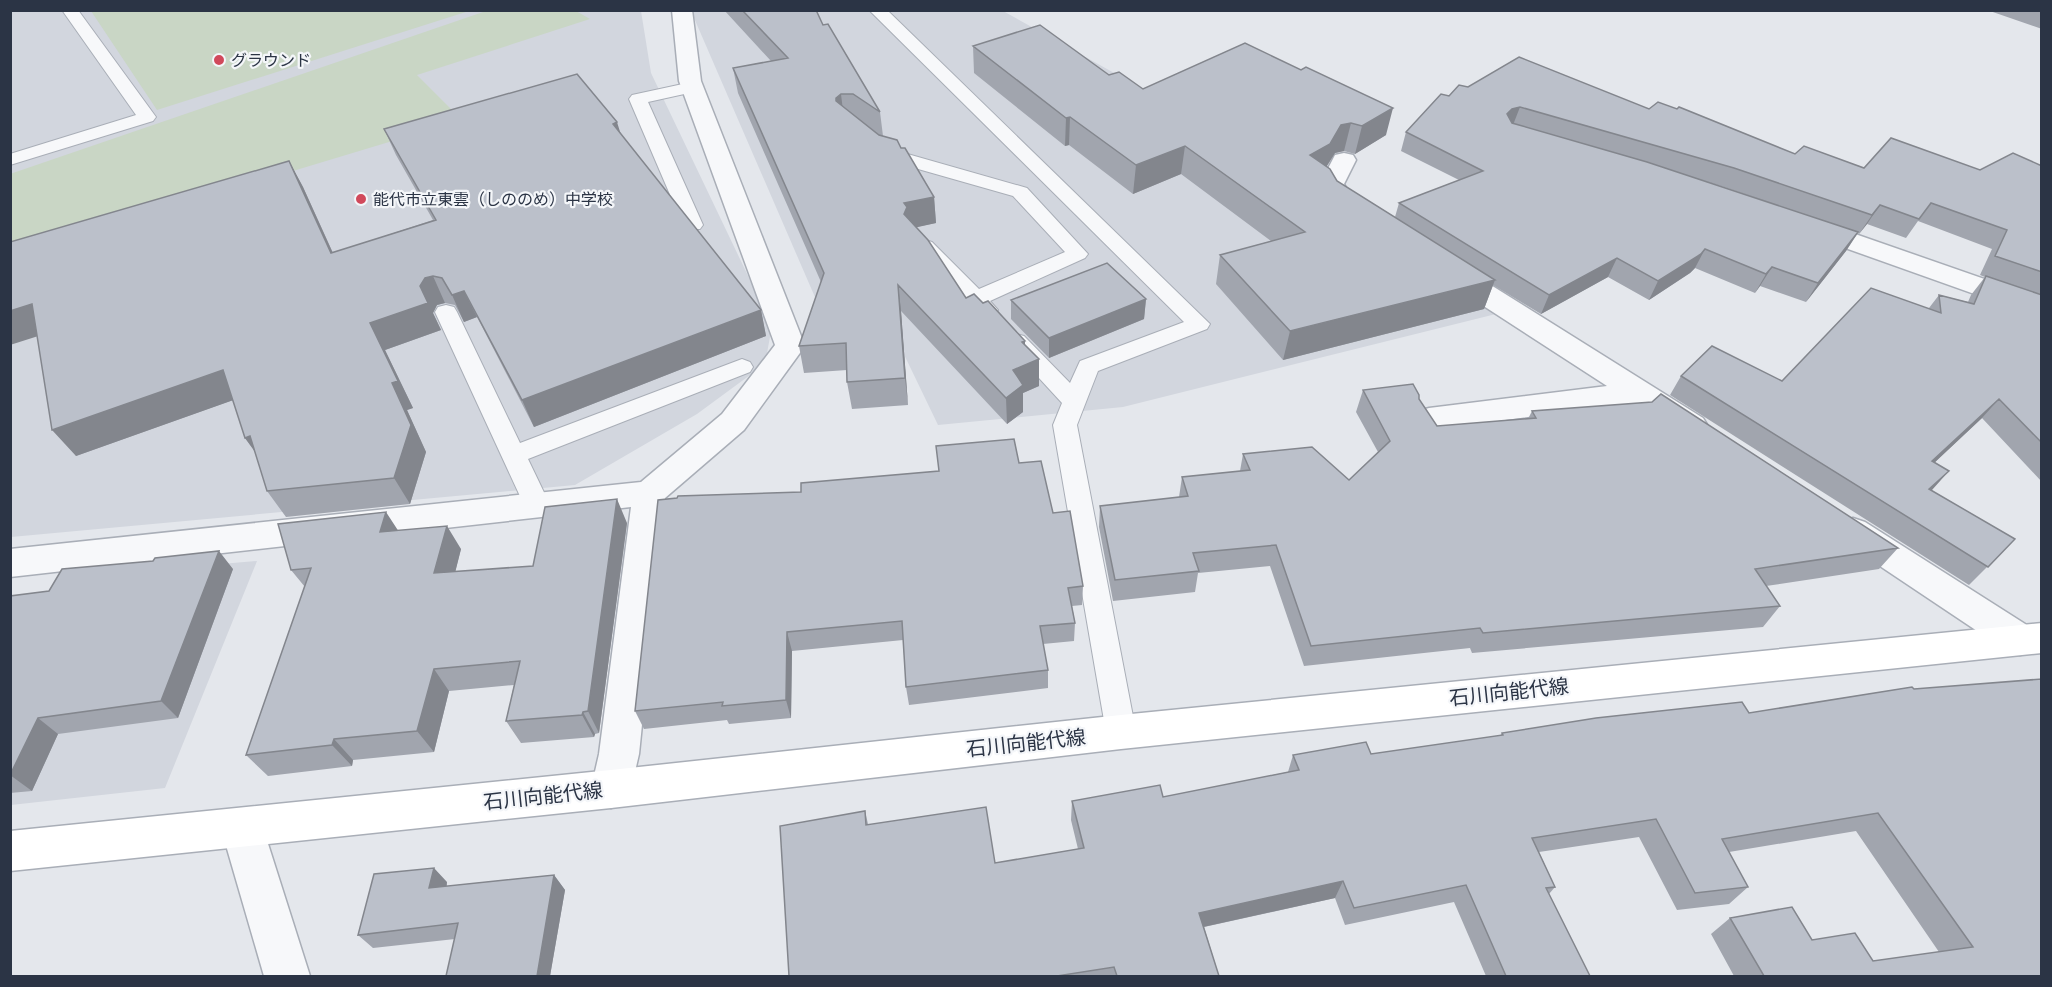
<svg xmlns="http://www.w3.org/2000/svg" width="2052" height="987" font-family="Ubuntu,'Noto Sans JP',sans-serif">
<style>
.built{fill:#d2d6de}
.green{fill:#c9d6c5}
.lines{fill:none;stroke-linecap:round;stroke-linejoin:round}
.service-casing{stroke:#a9aeb7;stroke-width:2}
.minor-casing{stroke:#a9aeb7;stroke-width:3}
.secondary-casing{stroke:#a9aeb7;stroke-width:3}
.service{fill:#f7f8fa;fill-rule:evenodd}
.minor{fill:#f7f8fa;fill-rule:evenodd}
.secondary{fill:#fff;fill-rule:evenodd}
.wall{fill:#a1a5ae;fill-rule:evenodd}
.shaded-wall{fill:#83868d}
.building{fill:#bbc0ca;stroke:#83868d;stroke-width:1.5}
.poi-dot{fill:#d1495b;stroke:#f4f6f9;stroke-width:2}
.labels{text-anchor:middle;stroke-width:4.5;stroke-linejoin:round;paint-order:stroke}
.far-poi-label{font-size:16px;fill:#2b3445;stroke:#f4f6f9;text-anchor:start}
.street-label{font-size:20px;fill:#2b3445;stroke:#f4f6f9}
</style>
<rect width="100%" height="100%" fill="#e4e7ec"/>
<path class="built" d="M11 11H641L651 73 772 326 765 364 697 414 575 485 11 537Z
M691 11H1003L1168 103 1500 313 1123 407 938 425 898 342 821 311Z
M257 561 165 788 11 805 10 691 68 577Z"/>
<path class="green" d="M91 11H469L157 110Z
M486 11H576L590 19 417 75 462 120 11 256 10 174Z"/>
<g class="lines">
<g class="service-casing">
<path id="service" d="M62 10H78L156 117 153 121 10 165V154L136 115Z
M869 10H887L1210 324 1207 329 1098 371 1077 425 1136 732 1132 741 1121 745 1110 741 1106 732 1053 425 1062 403 1005 341 1008 336 1016 334 1024 336 1070 383 1080 361 1184 322Z
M692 82 698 83 701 87 698 91 648 102 703 225 700 229H686L683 225 629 99 632 95Z
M883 144 897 151 1027 188 1088 254 1085 258 990 301 998 310 995 315 987 317 979 315 918 250 915 246 918 242 925 240 932 242 979 289 1065 252 1013 196 883 159 874 150 876 146Z
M446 305 454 307 457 312 520 443 734 362 742 359 750 362 753 367 750 372 528 459 551 507 547 514 538 517 529 514 525 507 435 312 438 307Z"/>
</g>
<g class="minor-casing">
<path id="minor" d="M672 10H692L701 81 805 346 744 430 665 498 639 754 631 789 625 802 611 808 597 802 591 789 599 754 631 507 10 577V549L641 482 722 414 775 345 679 81Z
M1344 153 1353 155 1356 160 1344 184 1352 199 1364 207 1368 212 1364 217C1339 224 1329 203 1320 184L1335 155Z
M1812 219 2042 299V318L1803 233 1799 227 1803 221Z
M1452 265 1462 267 1703 418 1708 426 1703 434C1678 441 1654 416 1634 403L1429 430 1418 427 1413 419 1418 411 1429 408 1607 386 1442 279 1438 273 1442 267Z
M1853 518 1865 522 2033 629 2038 640 2033 651 2020 655 2007 651 1841 540 1836 531 1841 522Z
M242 808 257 814 263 828 310 976H264L221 828 227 814Z"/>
</g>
<g class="secondary-casing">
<path id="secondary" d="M2042 623V653L1121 749 611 808 10 871V831L611 770 1121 715Z"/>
</g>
<use href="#service" class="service"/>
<use href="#minor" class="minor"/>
<use href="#secondary" class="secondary"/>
</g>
<path class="wall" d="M724 10H816L823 25 880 112 883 136 901 148 934 197 936 223 916 227 966 298 1025 345 1039 359V386L1023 393V412L1007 424 901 311 908 405 852 409 847 382V370L804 373 799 346 821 282 738 93 733 68 771 61Z
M1987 10H2042V29Z
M1245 43 1386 135 1355 154 1344 151 1335 153 1327 166 1337 181 1395 217 1399 203 1459 180 1401 151 1406 132 1449 96 1468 87 1649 109 1795 154 1864 168 1980 170 2042 166V482L1982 418 1935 462 1931 491 2015 539 1969 585 1670 395 1681 376 1782 381 1929 308 1939 295 1968 302 1971 295 1985 277 1980 275 1992 249 1918 221 1906 238 1867 224 1859 234 1858 233 1846 251 1806 302 1760 286 1755 293 1695 268 1690 273 1649 300 1608 277 1541 314 1493 285 1484 309 1283 360 1216 284 1220 255 1271 241 1181 174 1133 194 1069 145 1065 146 974 73 973 46 1109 75 1143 89ZM1698 179 1724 187 1777 205Z
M384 129 620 133 761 310 766 336 534 427 477 317 464 322 455 305 445 303 437 305 433 313 441 330 385 350 413 408 407 410 426 452 410 504 286 517 267 491 255 452 245 438 233 400 76 456 37 336 289 161 303 187 333 253 433 220 396 155Z
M1146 299 1144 319 1049 358 1011 319V300Z
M1363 390 1419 399 1437 426 1528 419 1532 411 1898 548 1879 569 1766 586 1780 606 1763 627 1472 653 1470 648 1304 666 1270 566 1198 573 1195 592 1113 601 1099 527 1100 506 1179 497 1182 477 1240 471 1243 454 1349 480 1378 452 1356 412Z
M936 446 1019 463 1053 513 1083 586 1082 605 1072 606 1075 623 1074 641 1043 644 1048 670V688L909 705 906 687 903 640 792 651 791 718 729 724 727 720 644 729 635 711 939 471Z
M627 523 599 733 595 734 594 737 521 743 506 721 514 685 449 691 434 752 353 760 352 766 268 776 246 755 305 587 291 570 398 530 461 549 455 572 533 566Z
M153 561 233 569 178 718 58 734 32 791 10 793V596L49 591Z
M1912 687 2042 976H1734L1711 934 1730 918 1812 940 1873 961 1939 952 1856 831 1729 852 1748 887 1729 904 1677 910 1639 837 1539 852 1555 887 1549 894 1590 976H1486L1454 902 1345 925 1335 898 1204 927 1219 976H789L865 811 868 824 995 863 1078 849 1071 820 1072 801 1163 797 1288 772 1293 755 1371 754 1500 736 1502 733 1749 713Z
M554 875 565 890 550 976H446L455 939 373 948 358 935 447 882V886Z"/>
<path class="shaded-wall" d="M841 94 844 119 839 124 836 98Z
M1520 107 1513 125 1507 114 1512 109Z
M1393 108 1386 135 1355 154 1362 126Z
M1070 117 1069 145 1065 146 1066 118Z
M617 122 625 148 613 124Z
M1351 123 1344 151 1335 153 1323 172 1310 155 1341 125Z
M1185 146 1181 174 1133 194 1136 165Z
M289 161 303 187 345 280 331 253Z
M934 197 936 223 909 229 904 214V203Z
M1880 205 1867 224 1859 234 1872 215Z
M1858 232 1846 251 1806 302 1818 283Z
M1705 249 1695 268 1690 273 1649 300 1658 281Z
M1617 258 1608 277 1541 314 1549 295Z
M1772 267 1760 286 1755 293 1766 274Z
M433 276 445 303 437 305 433 313 441 330 385 350 413 408 407 410 426 452 410 504 394 478 392 383 370 323 420 286 425 278Z
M1495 280 1484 309 1283 360 1290 331Z
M898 285 901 311 908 405 905 378Z
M464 291 477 317 464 322 452 295Z
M1146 299 1144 319 1049 358V338Z
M32 304 54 331 10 345V311Z
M761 310 766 336 534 427 522 400Z
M1025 341V365L1039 359V386L1023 393V412L1007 424 1006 398 1013 370 1022 342Z
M223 370 242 397 76 456 52 430Z
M1999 399 1982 418 1916 480 1932 461Z
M250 436 264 464 245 438Z
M1949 471 1932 490 1912 509 1929 489Z
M617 499 627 523 599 733 588 711Z
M386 512 401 535 380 532Z
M447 526 461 549 449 597 434 573Z
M219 551 233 569 178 718 161 701Z
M787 632 792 651 791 718 786 700Z
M434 669 449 691 434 752 417 731Z
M583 712 595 734 594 737 582 715Z
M38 718 58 734 32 791 10 775Z
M334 739 353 760 352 766 332 745Z
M434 868 447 882 443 902 429 888Z
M554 875 565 890 550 976H537Z
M1343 881 1335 898 1194 929 1199 913Z"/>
<path class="building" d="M742 10H816L823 25 828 24 880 112 853 94H841L836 98V101L879 135 897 140 901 148H905L934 197 904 203 907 207 904 214 928 240 966 298 974 294 983 303 988 301 1025 341 1022 342 1039 359 1013 370 1023 385 1006 398 898 285 905 378 847 382 846 343 799 346 824 273 733 68 788 58Z
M1040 25 1109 75 1119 72 1143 89 1245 43 1301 70 1306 67 1393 108 1362 126 1351 123 1341 125 1330 144 1310 155 1330 169 1337 181 1495 280 1290 331 1220 255 1305 232 1185 146 1136 165 1070 117 1066 118 973 46Z
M1519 57 1649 109 1658 102 1677 109 1679 107 1795 154 1804 146 1864 168 1891 138 1980 170 2013 153 2042 166V272L1995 256 2007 230 1931 203 1919 219 1880 205 1872 215 1734 168 1520 107 1512 109 1507 114 1512 123 1647 162 1858 232 1818 283 1772 267 1766 274 1705 249 1701 254 1658 281 1617 258 1549 295 1399 203 1483 171 1406 132 1441 94 1449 96 1459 85 1468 87Z
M577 74 617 122 613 124 761 310 522 400 464 291 452 295 442 278 433 276 425 278 420 286 428 303 370 323 398 381 392 383 411 425 394 478 267 491 250 436 245 438 223 370 52 430 32 304 10 311V242L289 161 331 253 436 220 384 129Z
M1107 263 1146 299 1049 338 1011 300Z
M1986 276 2042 295V443L1999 399 1932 461 1949 471 1929 489 2015 539 1988 567 1681 376 1712 346 1782 381 1871 288 1941 313 1939 295 1974 304Z
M1413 384 1419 395V399L1437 426 1536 418 1532 411 1652 402 1661 394 1898 548 1755 569 1780 606 1483 633 1480 628 1311 646 1276 545 1193 553 1199 571 1115 580 1100 506 1188 496 1182 477 1250 470 1243 454 1312 447 1349 480 1390 441 1363 390Z
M1014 439 1019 463 1041 461 1053 513 1070 511 1083 586 1068 588 1075 623 1040 626 1048 670 906 687 902 621 787 632 786 700 722 706 723 702 635 711 658 500 677 498 678 496 801 492V483L939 471 936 446Z
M617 499 588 711 583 712 582 715 506 721 520 661 434 669 417 731 334 739 332 745 246 755 311 568 291 570 278 524 386 512 380 532 447 526 434 573 533 566 545 507Z
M219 551 161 701 38 718 10 775V596L49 591 62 569 153 561 155 558Z
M2042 679V976H1764L1730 918 1792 907 1812 940 1855 933 1873 961 1973 947 1878 813 1722 839 1748 887 1695 893 1656 819 1532 838 1555 887 1546 888 1590 976H1506L1466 885 1354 908 1343 881 1199 913 1219 976H1117L1114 967 1057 976H789L780 826 865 811 866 825 986 807 995 863 1084 848 1072 801 1160 785 1163 797 1299 770 1293 755 1366 742 1371 754 1503 735 1502 733 1596 718 1742 702 1749 713 1912 687 1914 689Z
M434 868 429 888 554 875 537 976H446L458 923 358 935 374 874Z"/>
<g class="poi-dot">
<circle cx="219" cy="60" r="6"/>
<circle cx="361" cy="199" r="6"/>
</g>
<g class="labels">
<g class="far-poi-label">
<text x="231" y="66">グラウンド</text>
<text x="373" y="205">能代市立東雲（しののめ）中学校</text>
</g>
<g class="street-label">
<text transform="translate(1509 692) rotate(-6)" y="7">石川向能代線</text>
<text transform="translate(1026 743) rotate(-6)" y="7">石川向能代線</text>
<text transform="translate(543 796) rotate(-6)" y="7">石川向能代線</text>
</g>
</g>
<rect width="2052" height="987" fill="none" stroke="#2b3445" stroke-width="24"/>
</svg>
